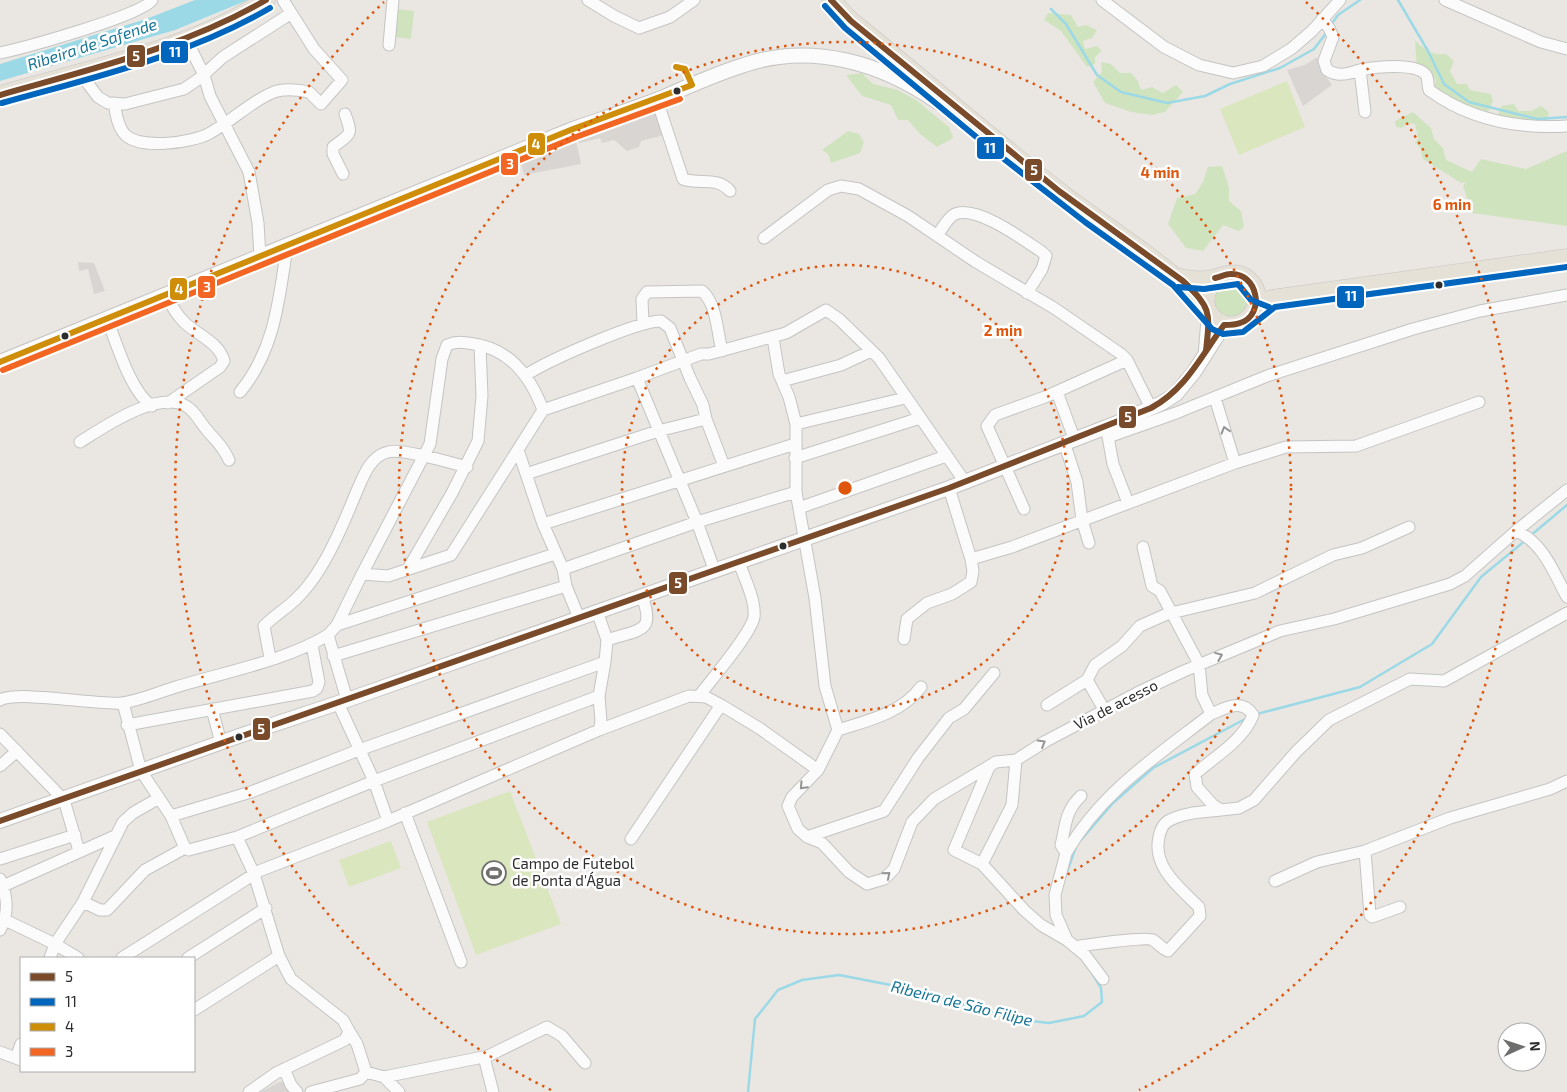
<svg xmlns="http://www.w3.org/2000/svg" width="1567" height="1092" font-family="'Exo 2',sans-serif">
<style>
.green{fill:#d0e3bf}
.pitch{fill:#dae6bd}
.plaza{fill:#d8d5d2}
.water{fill:#9cd9e6}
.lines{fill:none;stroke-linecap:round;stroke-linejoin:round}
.stream{stroke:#9cd9e6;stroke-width:2.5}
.minor-casing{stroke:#c4c4c3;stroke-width:13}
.tertiary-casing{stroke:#c4c4c3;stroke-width:16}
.primary-casing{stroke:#c6c4c3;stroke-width:19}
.minor{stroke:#fcfbfb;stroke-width:11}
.tertiary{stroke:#fcfbfb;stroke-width:14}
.primary{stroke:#e6e1d6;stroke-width:18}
.bus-1-casing{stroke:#fff;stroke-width:10}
.bus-2-casing{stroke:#fff;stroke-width:10}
.bus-3-casing{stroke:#fff;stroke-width:10}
.bus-4-casing{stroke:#fff;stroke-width:10}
.bus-1{stroke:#7a4b2a;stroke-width:6}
.bus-2{stroke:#0065bd;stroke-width:6}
.bus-3{stroke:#cf8e09;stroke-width:6}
.bus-4{stroke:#f26522;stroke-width:6}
.oneway{stroke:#949494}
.ring{fill:none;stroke:#df570e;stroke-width:2.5;stroke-dasharray:2.5 5}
.bus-dot{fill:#2d2d2d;stroke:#fff;stroke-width:2}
.labels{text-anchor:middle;stroke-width:5;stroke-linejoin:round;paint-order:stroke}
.street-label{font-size:15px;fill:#2d2d2d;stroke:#fff}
.poi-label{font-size:15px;fill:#2d2d2d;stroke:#fff;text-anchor:start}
.water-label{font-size:16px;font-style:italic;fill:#167597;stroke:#fff}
.centre{fill:#df570e;stroke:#fff;stroke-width:2.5}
.ring-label{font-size:15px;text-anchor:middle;font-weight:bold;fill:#df570e;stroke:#fff;stroke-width:5;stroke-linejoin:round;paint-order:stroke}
.line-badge{stroke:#fff;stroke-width:2}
.badge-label{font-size:14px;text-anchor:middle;font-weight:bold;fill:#fff}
</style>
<rect width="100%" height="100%" fill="#eae7e3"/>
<path class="green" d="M397 9 414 11 411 39 394 37Z
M1048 13 1071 15 1078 27 1086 25 1097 30 1092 38 1083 41 1085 49 1097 46 1102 51 1095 57V64L1087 67 1061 31 1044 20Z
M1415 40C1423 49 1433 56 1446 54L1454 61 1450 71 1457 84H1467L1470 90 1491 94 1493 101 1486 117 1464 106 1434 87 1436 79 1427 78 1417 71Z
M1101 62 1111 64 1120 73H1131L1138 81 1141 90 1152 87 1163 93 1176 85 1183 92 1165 112 1152 115 1131 112 1105 103 1093 82 1102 72Z
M862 73 873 84 898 90 916 100 949 127 953 138 937 147 920 134 908 120H898L891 105 862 96 846 75Z
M1514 104 1518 111H1531L1541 106 1549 112 1547 121 1505 124 1498 115 1501 106Z
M1413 112 1431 128 1434 139 1443 148 1446 160 1472 172 1481 159 1526 169 1567 151V226L1472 213 1463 186 1466 182 1461 183 1423 159 1420 147 1415 143 1418 138 1415 124 1407 123 1402 128 1396 127 1395 121Z
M848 131 859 134 864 142 860 153 831 163 828 154 822 150Z
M1222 166 1229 187V201L1241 211 1244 227 1239 231 1223 225 1203 251 1186 248 1168 224 1177 198 1195 194 1203 182 1208 167Z
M1237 281 1248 290 1250 304 1236 320 1216 316 1211 292 1214 287Z"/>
<path class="pitch" d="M1287 81 1305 127 1239 155 1220 109Z
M510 791 561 924 476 955 427 822Z
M391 841 401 868 349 887 339 860Z"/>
<path class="plaza" d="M1317 57 1322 71 1332 85 1303 106 1287 70 1305 65Z
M657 100 668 134 641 141 639 147 627 151 614 140 602 143 600 138 580 143 576 141 581 164 524 175 521 162 575 141 573 129Z
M78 262 94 263 105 291 94 294 88 269 79 271Z
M279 1082H284L289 1089V1092H261Z"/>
<path class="water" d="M195 0H248L175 30 0 81V64L146 19Z"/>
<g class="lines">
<path class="stream" d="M1398 0 1428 51 1444 84 1469 102 1537 119 1567 117
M1051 9 1066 24 1097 75 1121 92 1167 103 1205 96 1230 84 1280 68 1314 49 1327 32
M1331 25 1338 15 1360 0
M1530 536 1567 505
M1257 714 1360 687 1432 644 1481 577 1526 540
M1080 841 1113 803 1153 768 1247 718
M1065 877 1076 847
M748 1092 755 1019 778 990 802 980 839 975 896 986 1022 1020 1049 1023 1084 1016 1102 1002 1101 988 1092 973"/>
<g class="minor-casing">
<path id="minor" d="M588 0 614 16 639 28 670 17 694 0
M1102 0 1164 47 1199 65 1233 73 1263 66 1291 49 1312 31 1340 0
M1445 0 1541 42 1567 49
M1322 19 1329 28 1333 37 1324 61 1327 70C1338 77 1348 74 1360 70L1365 112
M187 41 204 75 210 96 249 172 258 223 260 257
M389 45 393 0
M0 53C23 48 144 15 152 0
M1360 70C1374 67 1416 62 1426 75 1429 79 1427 85 1429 90 1470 120 1518 129 1567 126
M79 72 98 97 108 103 125 104 184 89 200 78 223 57 290 14
M657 100 683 179C700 185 717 176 730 191
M114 103C116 113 117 124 123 132 135 151 193 143 210 133 232 121 251 101 274 92 284 88 299 90 309 92L321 104 342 80 314 49 283 0
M343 174 333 154V147C351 133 353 136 345 114
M938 234C943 228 948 217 955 214 977 205 1024 240 1042 252L1046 256 1042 269 1027 293
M764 238 828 190 841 186 859 189 908 216 976 262 1054 308 1121 354 1127 360 1151 408
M166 295C171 305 176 314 184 322 197 335 219 342 224 361L220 367 168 403
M107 319C117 344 130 391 152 406
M643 324 642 299 647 292 702 291C717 304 717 332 722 351
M773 338 779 374 789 397 796 424V492L815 598 825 686 838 730
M526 375C547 361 637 321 661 321L670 328 690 378 703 405 706 419 724 466
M637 378 701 354H709L786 333 826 310 839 319 879 358 965 482
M782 381 841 365 871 351
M240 392C275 350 279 299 287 247
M1057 392 1074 438
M1215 398 1235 463
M796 424 905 398
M1107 431 1113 464 1128 503
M1108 437 1176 413 1267 376 1413 329 1480 311 1567 295
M80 442C104 427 157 390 186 406 196 412 199 421 206 429 217 443 221 443 229 460
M1064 442 1077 482 1082 520 1089 543
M518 450 543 524
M795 458 920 418
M526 474 658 431 706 419
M799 508 946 456
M1024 509 987 426 995 415 1045 397 1127 360
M1516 531 1567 490
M1143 547 1152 586 1160 591 1199 664 1202 695 1211 714C1226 708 1242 698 1253 715 1243 741 1215 756 1195 774L1197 787 1213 805 1221 810 1239 808 1254 800 1296 752 1329 720 1410 679 1444 681 1567 613
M971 559 1012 547 1235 463 1286 447 1356 446 1479 402
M408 569 452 493 478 441 482 396 480 345
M563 569 697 522 796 492
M362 574 430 444 442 359 447 345C457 341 463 342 474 344 510 349 531 378 543 410
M597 611 607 640 605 662
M579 618 566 586 563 569 543 524 795 444
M337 625 555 554
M904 639 907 619 927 603 952 594 971 582 973 571 971 559 949 488
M607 640C639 629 656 634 642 596
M333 656 566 586
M270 658 264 626C275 615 289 607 299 596 324 571 343 525 356 493 363 477 370 456 388 452 402 448 451 463 467 467
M1087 680 1105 711
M599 696 601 722 599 730
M699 696C711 680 751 634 754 617 756 600 744 578 739 562
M0 700C18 690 94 705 121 703 139 701 159 692 176 687 225 672 285 661 328 635
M347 700 328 635 337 625 362 574 388 576 451 555 543 410 637 378 697 522 714 569
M123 703 141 771 171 816 185 848 189 850 237 837 374 781 388 821
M1047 705 1087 680 1095 665 1122 646 1140 626 1167 614 1255 593 1333 555 1362 548 1409 527
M212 709 221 743
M127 725 313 691 317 688 319 682 312 645
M838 730 818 770 792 797 788 806 798 829 807 837 822 843 849 872 867 884 884 879 894 869 912 822 934 799 996 762 1016 760 1046 741 1137 693 1184 671 1280 631 1334 619 1450 584 1465 576 1516 531C1543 542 1554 573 1567 597
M838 730C867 721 902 713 921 687
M0 734 64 800 79 851
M1016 760 1012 805 982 864 1024 910 1041 925 1067 940 1085 955 1103 979
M0 766 17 751
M405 813 461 962
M171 816 251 792 359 750 605 662 599 696 374 781 338 703
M237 837 254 874 279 956 291 979 343 1020 349 1031 345 1040 276 1073 249 1092
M807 837 884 811 918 758 949 718 964 709 994 673
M631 839 721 705
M1365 851 1370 915 1372 917 1400 907
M1066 853C1101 792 1157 756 1211 714
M0 859 75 835
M982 864 954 850 989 767
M1275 881 1317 862 1365 851 1450 818 1550 789 1567 781
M3 886 115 836
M83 902 100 910H107L145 870 185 848
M5 920 55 944 78 958
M0 930C9 913 8 897 0 879
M1067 940 1056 915 1055 895 1066 853 1061 845C1066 825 1065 811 1081 796
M1075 947C1086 945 1147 936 1153 940 1158 943 1161 948 1168 951L1200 916 1199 907C1180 888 1152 867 1159 837 1160 831 1162 825 1168 821 1184 812 1204 812 1221 810
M50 958 55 944 83 902 123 822 133 813 159 798
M122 958 259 871 388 821 599 730 689 696 706 697 721 705 759 728 818 770
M188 958 266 908
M194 1010 279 956
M0 1052 21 1060
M484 1057 493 1092
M16 1058 21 1044
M284 1069 291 1085 297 1092
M366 1072 384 1077 399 1092
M384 1077 488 1056 547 1027 562 1036 585 1063
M311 1092 360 1079 366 1072 357 1044 349 1031"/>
</g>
<g class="tertiary-casing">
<path id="tertiary" d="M1206 350 1209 313
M0 362 573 129C601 119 631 110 659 99 687 87 715 74 744 65 812 42 882 63 939 103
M0 821 239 736 347 700 949 488 1117 423 1162 403 1176 394 1194 372 1224 325"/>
</g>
<g class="primary-casing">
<path id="primary" d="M831 0 851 21C921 77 989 137 1060 192 1109 230 1164 261 1206 307
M0 95C88 69 190 50 266 0
M1179 278C1188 279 1197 281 1206 280 1223 278 1238 266 1252 284 1269 307 1240 337 1217 321 1200 310 1204 291 1215 278
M1256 309 1272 299 1567 258"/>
</g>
<use href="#minor" class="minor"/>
<use href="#tertiary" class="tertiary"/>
<use href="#primary" class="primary"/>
<g class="bus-1-casing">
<path id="bus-1" d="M831 0 851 21 1059 191 1183 281C1212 309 1210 312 1206 351
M0 95C91 69 183 48 266 0
M0 821 949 488 1151 408C1186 389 1201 356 1224 325 1229 325 1235 325 1240 323 1266 315 1258 272 1230 274 1226 274 1220 277 1215 278"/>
</g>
<g class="bus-2-casing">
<path id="bus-2" d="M825 6 845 28 986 145 1085 222 1173 285 1212 329 1223 334 1243 332 1275 307 1567 267
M2 103C95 77 187 56 270 8
M1178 287 1204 289 1238 284 1251 300 1269 307"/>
</g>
<g class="bus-3-casing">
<path id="bus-3" d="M0 362 573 129 692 85 685 69 676 67"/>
</g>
<g class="bus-4-casing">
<path id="bus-4" d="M3 370 576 137 680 99"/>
</g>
<use href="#bus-1" class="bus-1"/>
<use href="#bus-2" class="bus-2"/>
<use href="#bus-3" class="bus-3"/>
<use href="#bus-4" class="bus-4"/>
</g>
<defs><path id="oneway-chevron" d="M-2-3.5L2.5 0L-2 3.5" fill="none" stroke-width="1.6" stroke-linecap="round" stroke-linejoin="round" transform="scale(1.25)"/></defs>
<g class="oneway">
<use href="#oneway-chevron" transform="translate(1225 430) rotate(-107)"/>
<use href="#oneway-chevron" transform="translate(1219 656) rotate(-22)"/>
<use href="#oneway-chevron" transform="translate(1042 743) rotate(-31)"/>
<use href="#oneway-chevron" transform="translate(803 786) rotate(133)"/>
<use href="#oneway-chevron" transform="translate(887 875) rotate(-40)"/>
</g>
<g class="ring">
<circle cx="845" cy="488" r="223"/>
<circle cx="845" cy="488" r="446"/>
<path d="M551 1090A670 670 0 0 1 384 2M1306 2A670 670 0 0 1 1139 1090"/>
</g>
<defs>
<g id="stadium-ring" transform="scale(1.25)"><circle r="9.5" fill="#fff" stroke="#6f6e6d" stroke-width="1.5"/><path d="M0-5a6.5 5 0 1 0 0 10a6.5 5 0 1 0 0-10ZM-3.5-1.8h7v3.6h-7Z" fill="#6f6e6d"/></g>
</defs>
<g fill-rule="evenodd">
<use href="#stadium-ring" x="494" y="873"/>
</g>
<g class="bus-dot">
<circle cx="677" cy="91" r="4.5"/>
<circle cx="1439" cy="285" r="4.5"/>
<circle cx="65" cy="336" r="4.5"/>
<circle cx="783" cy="546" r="4.5"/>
<circle cx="239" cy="737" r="4.5"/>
</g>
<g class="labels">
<g class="street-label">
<text transform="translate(1116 705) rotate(-27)" y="5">Via de acesso</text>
</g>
<g class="poi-label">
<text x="512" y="869">Campo de Futebol<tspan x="512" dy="17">de Ponta d'Água</tspan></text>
</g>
<g class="water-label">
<text transform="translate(92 44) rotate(-18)" y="6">Ribeira de Safende</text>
<text transform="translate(962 1003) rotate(14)" y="6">Ribeira de São Filipe</text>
</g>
</g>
<circle cx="845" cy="488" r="8" class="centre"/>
<g class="ring-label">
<text x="1160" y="178">4 min</text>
<text x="1452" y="210">6 min</text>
<text x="1003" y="336">2 min</text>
</g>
<g class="line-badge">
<rect x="160" y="40" width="29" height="24" rx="5" fill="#0065bd"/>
<rect x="126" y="44" width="20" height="24" rx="5" fill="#7a4b2a"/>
<rect x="527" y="132" width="19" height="24" rx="5" fill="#cf8e09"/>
<rect x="976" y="136" width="29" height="24" rx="5" fill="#0065bd"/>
<rect x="500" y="152" width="19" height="24" rx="5" fill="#f26522"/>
<rect x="1024" y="158" width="19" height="24" rx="5" fill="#7a4b2a"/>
<rect x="197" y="275" width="19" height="24" rx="5" fill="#f26522"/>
<rect x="169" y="277" width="19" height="24" rx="5" fill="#cf8e09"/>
<rect x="1336" y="285" width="29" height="24" rx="5" fill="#0065bd"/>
<rect x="1118" y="405" width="19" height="24" rx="5" fill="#7a4b2a"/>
<rect x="668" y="571" width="20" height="24" rx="5" fill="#7a4b2a"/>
<rect x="252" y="717" width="19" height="24" rx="5" fill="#7a4b2a"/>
</g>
<g class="badge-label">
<text x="175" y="57">11</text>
<text x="136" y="61">5</text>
<text x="536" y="149">4</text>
<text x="990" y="153">11</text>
<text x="510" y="169">3</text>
<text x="1034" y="175">5</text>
<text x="207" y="292">3</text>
<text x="179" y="294">4</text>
<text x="1351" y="301">11</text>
<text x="1128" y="422">5</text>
<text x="678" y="588">5</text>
<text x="261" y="734">5</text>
</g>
<rect x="20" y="957" width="175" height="115" fill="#ffffff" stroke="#ababab"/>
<rect x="30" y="973" width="25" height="8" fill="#7a4b2a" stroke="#ababab"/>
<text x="65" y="982" font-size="15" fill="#2d2d2d">5</text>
<rect x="30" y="998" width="25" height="8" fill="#0065bd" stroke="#ababab"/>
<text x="65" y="1007" font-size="15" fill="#2d2d2d">11</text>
<rect x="30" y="1023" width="25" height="8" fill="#cf8e09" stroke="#ababab"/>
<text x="65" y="1032" font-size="15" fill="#2d2d2d">4</text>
<rect x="30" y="1048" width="25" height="8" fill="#f26522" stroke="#ababab"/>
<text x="65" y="1057" font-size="15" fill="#2d2d2d">3</text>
<g transform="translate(1522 1047) rotate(87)"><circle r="24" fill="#ffffff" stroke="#ababab"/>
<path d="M0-4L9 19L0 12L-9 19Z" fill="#6f6e6d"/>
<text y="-8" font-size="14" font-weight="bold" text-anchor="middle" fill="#2d2d2d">N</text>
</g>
</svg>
